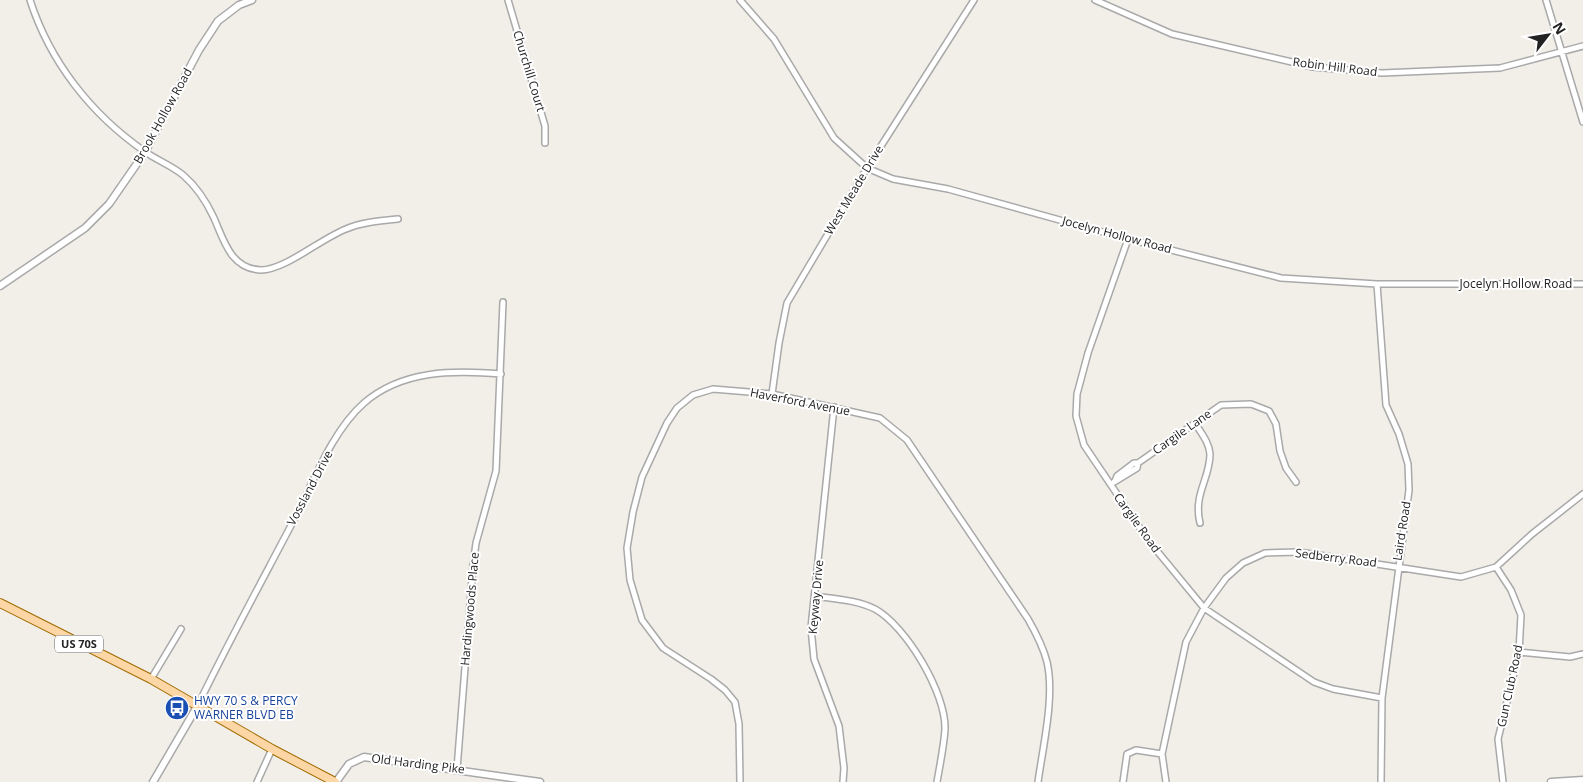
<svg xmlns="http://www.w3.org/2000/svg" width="1583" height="782" font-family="'Open Sans',sans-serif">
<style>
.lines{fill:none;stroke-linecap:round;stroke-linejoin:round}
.minor-casing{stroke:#a9a9a9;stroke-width:8}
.tertiary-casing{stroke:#a9a9a9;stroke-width:9}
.primary-casing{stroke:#a06b00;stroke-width:10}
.minor{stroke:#fff;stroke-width:5}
.tertiary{stroke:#fff;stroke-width:6}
.primary{stroke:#fcd6a4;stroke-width:8}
.labels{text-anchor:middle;stroke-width:4;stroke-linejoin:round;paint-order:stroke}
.shield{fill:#fff;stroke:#646464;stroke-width:1}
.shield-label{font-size:11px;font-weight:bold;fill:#222}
.street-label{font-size:12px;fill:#222;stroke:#fff}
.transit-label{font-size:12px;fill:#164399;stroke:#fff;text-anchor:start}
</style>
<rect width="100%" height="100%" fill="#f2efe9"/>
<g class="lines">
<g class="minor-casing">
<path id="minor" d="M30 0C50 62 91 114 144 151 156 160 171 165 183 175 196 186 207 203 214 218 224 241 231 269 261 270 285 270 322 238 346 229 362 222 380 221 398 219
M508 0 545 126V143
M740 0 774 39 834 138 867 168 893 179 948 189 1128 239 1281 278 1377 284H1583
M1095 0 1172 34 1313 67 1382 73 1500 68 1583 46
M1546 0 1583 122
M1128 239 1088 353 1077 394 1076 416 1084 445 1148 540 1204 608 1314 682 1333 689 1382 698
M1377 284 1386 405 1399 434 1408 464 1409 490 1382 698 1381 782
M772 394 779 343 787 303 867 168 974 0
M834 407 811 628 814 659 839 726 844 768 843 782
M1195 423C1201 433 1209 442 1210 454 1210 479 1193 494 1200 523
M1115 481 1117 476 1134 463H1138L1221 405 1251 404 1269 411 1276 424 1280 451 1286 468 1296 482
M1114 482 1137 468 1138 463
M1496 567 1511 590 1521 615 1519 652 1498 739 1503 782
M815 596C835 599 857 600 875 609 906 626 946 693 945 729 944 746 940 764 937 782
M1519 652 1570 657 1583 654
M151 679 181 629
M198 705C229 641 263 579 296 516 314 480 333 430 364 403 402 370 453 370 501 374
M457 769 473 566 476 543 496 471 503 302
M257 782 272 749
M740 782 739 724 735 702 725 690 711 679 663 648 642 620 630 580 627 548 633 512 642 477 667 423 677 408 693 395 713 389 772 394 880 418 907 440 1028 619C1036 633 1043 646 1047 662 1055 696 1043 746 1038 782
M1123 782 1127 754 1136 750 1162 754
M1166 782 1162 754 1186 642 1204 608 1226 578 1243 563 1265 553 1299 552 1461 577 1496 567 1532 534 1583 494"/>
</g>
<g class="tertiary-casing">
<path id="tertiary" d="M0 286 85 228 109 204 145 152 199 50 218 21 239 5 252 0
M153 782 198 705
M336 782 349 764 364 757 540 782
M1551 782 1583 780"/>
</g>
<g class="primary-casing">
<path id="primary" d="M0 603 151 679 272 749 335 782"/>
</g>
<use href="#minor" class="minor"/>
<use href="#tertiary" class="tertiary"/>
<use href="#primary" class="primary"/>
</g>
<defs>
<g id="bus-disc" transform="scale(1.25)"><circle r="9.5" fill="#1a4fb4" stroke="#fff"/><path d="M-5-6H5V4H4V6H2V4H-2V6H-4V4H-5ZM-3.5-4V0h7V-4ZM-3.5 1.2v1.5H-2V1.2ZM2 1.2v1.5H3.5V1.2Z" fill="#fff"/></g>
</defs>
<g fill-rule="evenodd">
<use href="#bus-disc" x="177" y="708"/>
</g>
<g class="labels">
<rect class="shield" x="55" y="635.5" width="48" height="17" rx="4"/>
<g class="shield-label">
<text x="79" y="648">US 70S</text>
</g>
<g class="street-label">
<text transform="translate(1335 67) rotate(7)" y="4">Robin Hill Road</text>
<text transform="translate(529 71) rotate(73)" y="4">Churchill Court</text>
<text transform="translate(163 116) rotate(-61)" y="4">Brook Hollow Road</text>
<text transform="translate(854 190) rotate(-59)" y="4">West Meade Drive</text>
<text transform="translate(1117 235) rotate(15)" y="4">Jocelyn Hollow Road</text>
<text x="1516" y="288">Jocelyn Hollow Road</text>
<text transform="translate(800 402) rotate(11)" y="4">Haverford Avenue</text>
<text transform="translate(1182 432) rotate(-35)" y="4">Cargile Lane</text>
<text transform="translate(310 488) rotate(-62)" y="4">Vossland Drive</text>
<text transform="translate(1137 523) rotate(54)" y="4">Cargile Road</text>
<text transform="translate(1402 531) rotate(-81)" y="4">Laird Road</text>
<text transform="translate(1336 558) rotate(7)" y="4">Sedberry Road</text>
<text transform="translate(816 597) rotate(-85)" y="4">Keyway Drive</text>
<text transform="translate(470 609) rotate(-85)" y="4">Hardingwoods Place</text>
<text transform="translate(1510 686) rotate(-78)" y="4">Gun Club Road</text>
<text transform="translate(418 764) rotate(7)" y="4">Old Harding Pike</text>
</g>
<g class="transit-label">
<text x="194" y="705">HWY 70 S &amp; PERCY<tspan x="194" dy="14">WARNER BLVD EB</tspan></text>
</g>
</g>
<g transform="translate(1548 35) rotate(59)" stroke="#ffffff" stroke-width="4" paint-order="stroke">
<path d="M0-4L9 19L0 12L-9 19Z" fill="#222222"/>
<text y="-8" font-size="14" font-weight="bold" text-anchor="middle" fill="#222222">N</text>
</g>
</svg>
